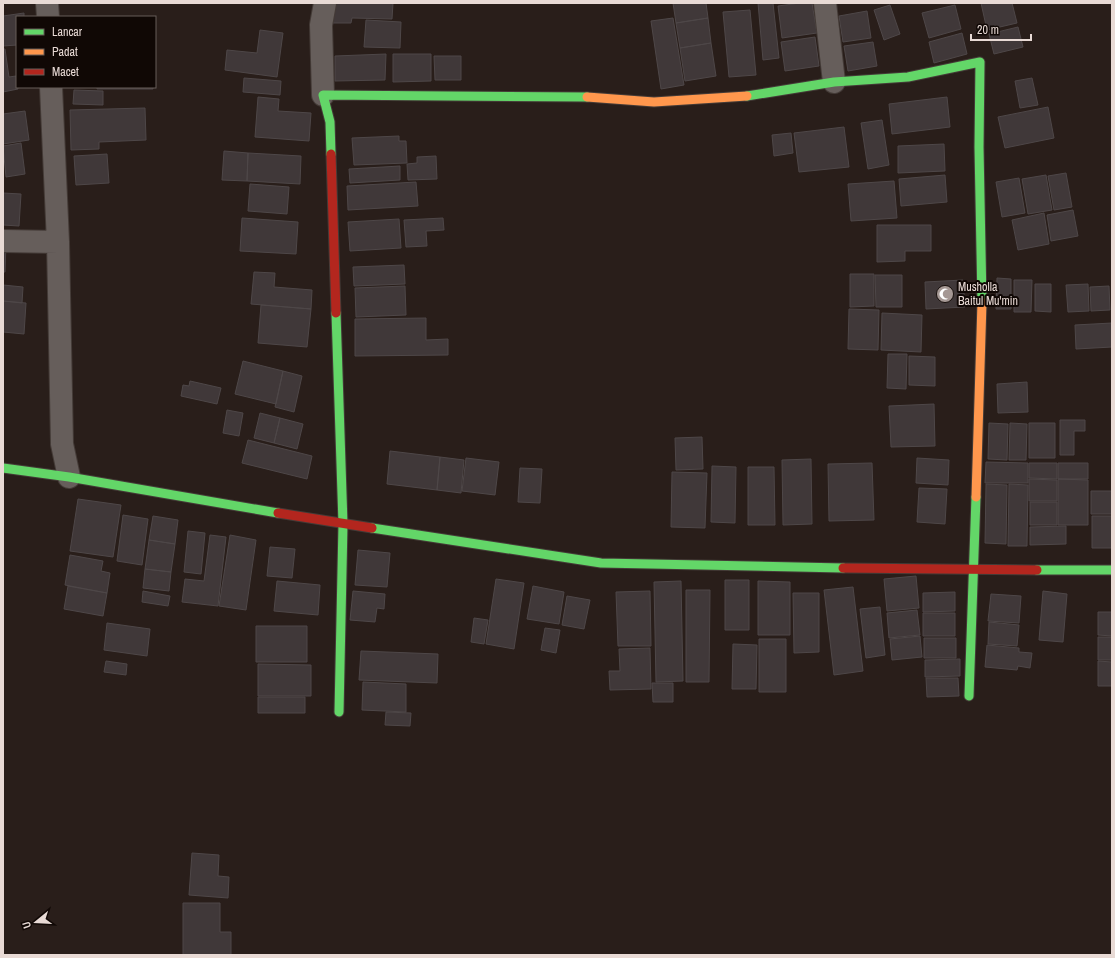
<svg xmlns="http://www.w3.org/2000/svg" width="1115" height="958" font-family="'Archivo Narrow',sans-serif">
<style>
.building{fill:#403839;stroke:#4e4748}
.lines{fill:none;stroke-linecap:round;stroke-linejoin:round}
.street-casing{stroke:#443b37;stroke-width:24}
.fast-casing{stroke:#443b37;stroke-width:11}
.slow-casing{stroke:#443b37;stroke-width:11}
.jam-casing{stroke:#443b37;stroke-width:11}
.street{stroke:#665e5b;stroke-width:22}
.fast{stroke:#63d668;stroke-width:9}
.slow{stroke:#ff974d;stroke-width:9}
.jam{stroke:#b3261e;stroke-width:9}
.labels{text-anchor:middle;stroke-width:4;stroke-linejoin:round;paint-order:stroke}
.poi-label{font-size:12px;fill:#e8dad5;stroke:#100805;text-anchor:start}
</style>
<rect width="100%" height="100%" fill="#291e1a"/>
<path class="building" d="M330 3H393L392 19 352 18 351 23H330Z
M673 3H706L708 18 676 23Z
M758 3H773L779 58 763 60Z
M800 3H812L817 33 782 38 778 6Z
M981 3H1012L1017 23 987 30Z
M890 5 900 34 884 40 874 10Z
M955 5 961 29 929 38 922 13Z
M750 10 756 75 729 77 723 12Z
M867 11 871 38 843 42 839 16Z
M24 13V17H17V45L3 46V16Z
M673 18 684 85 661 89 651 21Z
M708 18 711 43 680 48 676 23Z
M366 20 401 22 400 48 364 47Z
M1018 27 1023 47 994 54 989 34Z
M260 30 283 33 277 77 225 70 227 50 257 53Z
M962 33 967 54 934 63 929 42Z
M815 37 819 66 785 71 781 42Z
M873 42 877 66 848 71 844 46Z
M711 43 716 76 685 81 680 48Z
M3 49H5L9 77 16 76 18 89 3 92Z
M386 54 385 80 335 81V56Z
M393 54H431V81L393 82Z
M434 56H461V80H435Z
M244 78 281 81 280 95 243 92Z
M1032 78 1038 105 1020 108 1015 81Z
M97 87H153V89H97Z
M74 90 103 91V105L73 104Z
M258 97 279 99 278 111 311 113 309 141 255 137Z
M947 97 950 127 892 134 889 104Z
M1048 107 1054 138 1005 148 998 117Z
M145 108 146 140 99 142V149L71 150 70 110Z
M25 111 29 140 3 144V114Z
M882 120 889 165 868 169 861 123Z
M844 127 849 167 799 172 794 133Z
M791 133 793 153 774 156 772 135Z
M399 136V141H406L407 163 354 165 352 138Z
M21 143 25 174 6 177 3 146Z
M944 144 945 171 898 173V146Z
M224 151 248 153 247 181 222 180Z
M248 153 301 156 300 184 247 181Z
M107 154 109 183 76 185 74 156Z
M436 156 437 179 408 180 407 164 417 163V157Z
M400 166V180L350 183 349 169Z
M1066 173 1072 207 1054 210 1048 176Z
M945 175 947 202 901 206 899 179Z
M1046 175 1052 210 1028 214 1022 179Z
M1019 178 1025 213 1002 217 996 182Z
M894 181 897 218 851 221 848 184Z
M416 182 418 206 348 210 347 186Z
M250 184 289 187 287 214 248 211Z
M3 193 21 194 19 226 3 225Z
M1073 210 1078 236 1051 241 1047 215Z
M1044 213 1049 244 1018 250 1012 220Z
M242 218 298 222 296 254 240 251Z
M443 218 444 230 426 231 427 246 406 247 404 220Z
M399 219 401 248 350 251 348 222Z
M877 225H931V251H905V261L877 262Z
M3 244H6L5 272H3Z
M404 265 405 284 354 286 353 267Z
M254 272 275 273 274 287 312 290 311 309 251 304Z
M850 274H874V306L850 307Z
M875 275H902V307H876Z
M997 278 1011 279V309H996Z
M963 280 965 307 926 309 925 282Z
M1014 280H1032L1031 312H1014Z
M1035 284H1051V312L1035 311Z
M1088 284 1089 311 1068 312 1066 285Z
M3 285 23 287 22 303 3 301Z
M405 286 406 315 356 317 355 288Z
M1109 286 1110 310 1091 311 1090 287Z
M3 301 26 303 24 334 3 332Z
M261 305 311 309 307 347 258 343Z
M849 309 879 310 878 350 848 349Z
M882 313 922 315 921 352 881 350Z
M426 318V340L448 339V355L355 356V319Z
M1112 323V347L1076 349 1075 325Z
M888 354H907L906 389 887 388Z
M909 356 935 357V386L909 385Z
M243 361 283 371 276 404 235 394Z
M283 371 302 376 294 412 275 407Z
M190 381 221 388 217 404 181 396 183 385 189 386Z
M1027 382 1028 412 998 413 997 384Z
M934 404 935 446 891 447 889 406Z
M227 410 243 413 239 436 223 433Z
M260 413 280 418 274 443 254 438Z
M280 418 303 424 297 449 274 443Z
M1060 420H1085V431H1074V455H1060Z
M989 423 1008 424 1007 460 988 459Z
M1010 423 1027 424 1026 460H1009Z
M1029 423H1055V458H1029Z
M702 437 703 469 676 470 675 438Z
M248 440 312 456 307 479 242 463Z
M390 451 440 457 437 490 387 484Z
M440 457 464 460 461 493 437 490Z
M466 458 499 462 495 495 462 491Z
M917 458 949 460 948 485 916 483Z
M811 459 812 524 783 525 782 460Z
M986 462 1028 463V483H985Z
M872 463 874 520 829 521 828 464Z
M1029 463H1057V479L1029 478Z
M1058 463H1088V479H1058Z
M712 466 736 467 735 523 711 522Z
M748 467H774L775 525H748Z
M520 468 542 469 540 503 518 502Z
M672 472 707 473 705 528 671 527Z
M1029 479 1057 480V501H1029Z
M1058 479 1088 480V525H1058Z
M986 484 1007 485 1006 544 985 543Z
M1009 484 1028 485 1027 546H1008Z
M919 488 947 489 945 524 917 522Z
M1091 491H1112V514H1091Z
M78 499 121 505 113 557 70 551Z
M1030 502H1057V525H1030Z
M123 515 148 519 142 565 117 561Z
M153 516 178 520 175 544 149 540Z
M1092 516H1112V548H1092Z
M1066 526V544L1030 545V527Z
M188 531 205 533 201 574 184 572Z
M210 535 226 537 218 606 182 602 185 579 204 581Z
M230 535 256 540 246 610 219 606Z
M149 540 175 544 171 572 145 569Z
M270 547 295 549 292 578 267 576Z
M358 550 390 553 387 587 355 585Z
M70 555 103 561 101 571 110 573 107 593 65 585Z
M145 569 171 572 169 591 143 588Z
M916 576 919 608 887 611 884 579Z
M496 579 524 583 514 649 486 644Z
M725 580H749V630H725Z
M277 581 320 585 318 615 274 611Z
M681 581 683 681 656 682 654 582Z
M758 581 790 582V635H758Z
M68 586 107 593 103 616 64 609Z
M533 586 564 592 559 624 527 619Z
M853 587 863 671 834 675 824 590Z
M686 590H710L709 682H686Z
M143 591 170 596 168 606 142 602Z
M353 591 385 594 384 609 377 608 375 622 350 620Z
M650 591 651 646H618L616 592Z
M1043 591 1067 594 1063 642 1039 640Z
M955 592V611L923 612V593Z
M793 593H819V652L794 653Z
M991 594 1021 596 1019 623 988 621Z
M567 596 590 600 584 629 562 625Z
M880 607 885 655 866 658 860 609Z
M917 610 920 635 889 638 887 613Z
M1098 612H1112V636L1098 635Z
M923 613H955V636H923Z
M474 618 488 620 484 644 471 642Z
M989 622 1019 625 1017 646 988 644Z
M107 623 150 629 147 656 104 650Z
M256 626H307V662H256Z
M545 628 560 630 556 653 541 650Z
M920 636 922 657 892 660 890 639Z
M1098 637H1112V660H1098Z
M924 638H956V658H924Z
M759 639H786V692H759Z
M733 644 757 645 756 689H732Z
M987 645 1019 648V652L1032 653 1030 668 1018 666 1017 670 985 667Z
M650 648 651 689 610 690 609 671H620L619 649Z
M361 651 438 654 437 683 359 680Z
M960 659V676L925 677V660Z
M106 661 127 664 126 675 104 672Z
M1098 661 1112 662V686H1098Z
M258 664 311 665V696H258Z
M926 678H958L959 696 927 697Z
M363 682 406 684V712L362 710Z
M652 683H673V702H653Z
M258 697H305V713H258Z
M386 712 411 713 410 726 385 725Z
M192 853 219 855 218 876 229 877 228 898 189 895Z
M183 903H220V932H231V955H183Z"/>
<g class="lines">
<g class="street-casing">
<path id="street" d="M47 3 48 17
M825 3 834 82
M51 87 58 242 62 444 69 477
M323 95 321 25 325 3
M3 241 58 242"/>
</g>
<g class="fast-casing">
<path id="fast" d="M747 96 834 82 908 77 980 62 979 147 982 302
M331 154 330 122 323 95 587 97
M336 313 343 524 339 712
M3 468 69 477 278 513
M372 528 601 563 843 568
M1037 570H1112
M969 696 976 497"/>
</g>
<g class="slow-casing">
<path id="slow" d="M587 97 654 102 747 96
M976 497 982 302"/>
</g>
<g class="jam-casing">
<path id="jam" d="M331 154 336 313
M278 513 372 528
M843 568 1037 570"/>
</g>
<use href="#street" class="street"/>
<use href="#fast" class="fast"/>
<use href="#slow" class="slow"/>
<use href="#jam" class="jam"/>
</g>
<defs>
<g id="mosque-disc" transform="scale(0.9)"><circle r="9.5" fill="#a59894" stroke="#100805"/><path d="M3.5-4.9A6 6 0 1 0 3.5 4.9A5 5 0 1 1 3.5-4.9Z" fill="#fff"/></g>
</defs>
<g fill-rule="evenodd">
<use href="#mosque-disc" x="945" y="294"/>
</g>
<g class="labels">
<g class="poi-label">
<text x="958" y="291">Musholla<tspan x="958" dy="14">Baitul Mu'min</tspan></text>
</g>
</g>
<rect width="1115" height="958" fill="none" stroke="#e8dad5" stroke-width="8"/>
<rect x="16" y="16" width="140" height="72" fill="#100805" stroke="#665c58"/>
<rect x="24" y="29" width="20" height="6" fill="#63d668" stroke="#665c58"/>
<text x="52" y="36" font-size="12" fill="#e8dad5">Lancar</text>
<rect x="24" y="49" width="20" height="6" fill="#ff974d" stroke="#665c58"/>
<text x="52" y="56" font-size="12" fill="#e8dad5">Padat</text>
<rect x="24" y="69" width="20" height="6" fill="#b3261e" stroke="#665c58"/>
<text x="52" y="76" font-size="12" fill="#e8dad5">Macet</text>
<g transform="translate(36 922) rotate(252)" stroke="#100805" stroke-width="3" paint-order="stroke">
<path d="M0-3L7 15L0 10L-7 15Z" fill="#e8dad5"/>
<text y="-6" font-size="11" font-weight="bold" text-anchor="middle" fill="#e8dad5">U</text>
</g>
<path d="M971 34v6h60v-6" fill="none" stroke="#e8dad5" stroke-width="2"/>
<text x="977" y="34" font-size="12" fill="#e8dad5" stroke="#100805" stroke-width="3" paint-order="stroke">20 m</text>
</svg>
